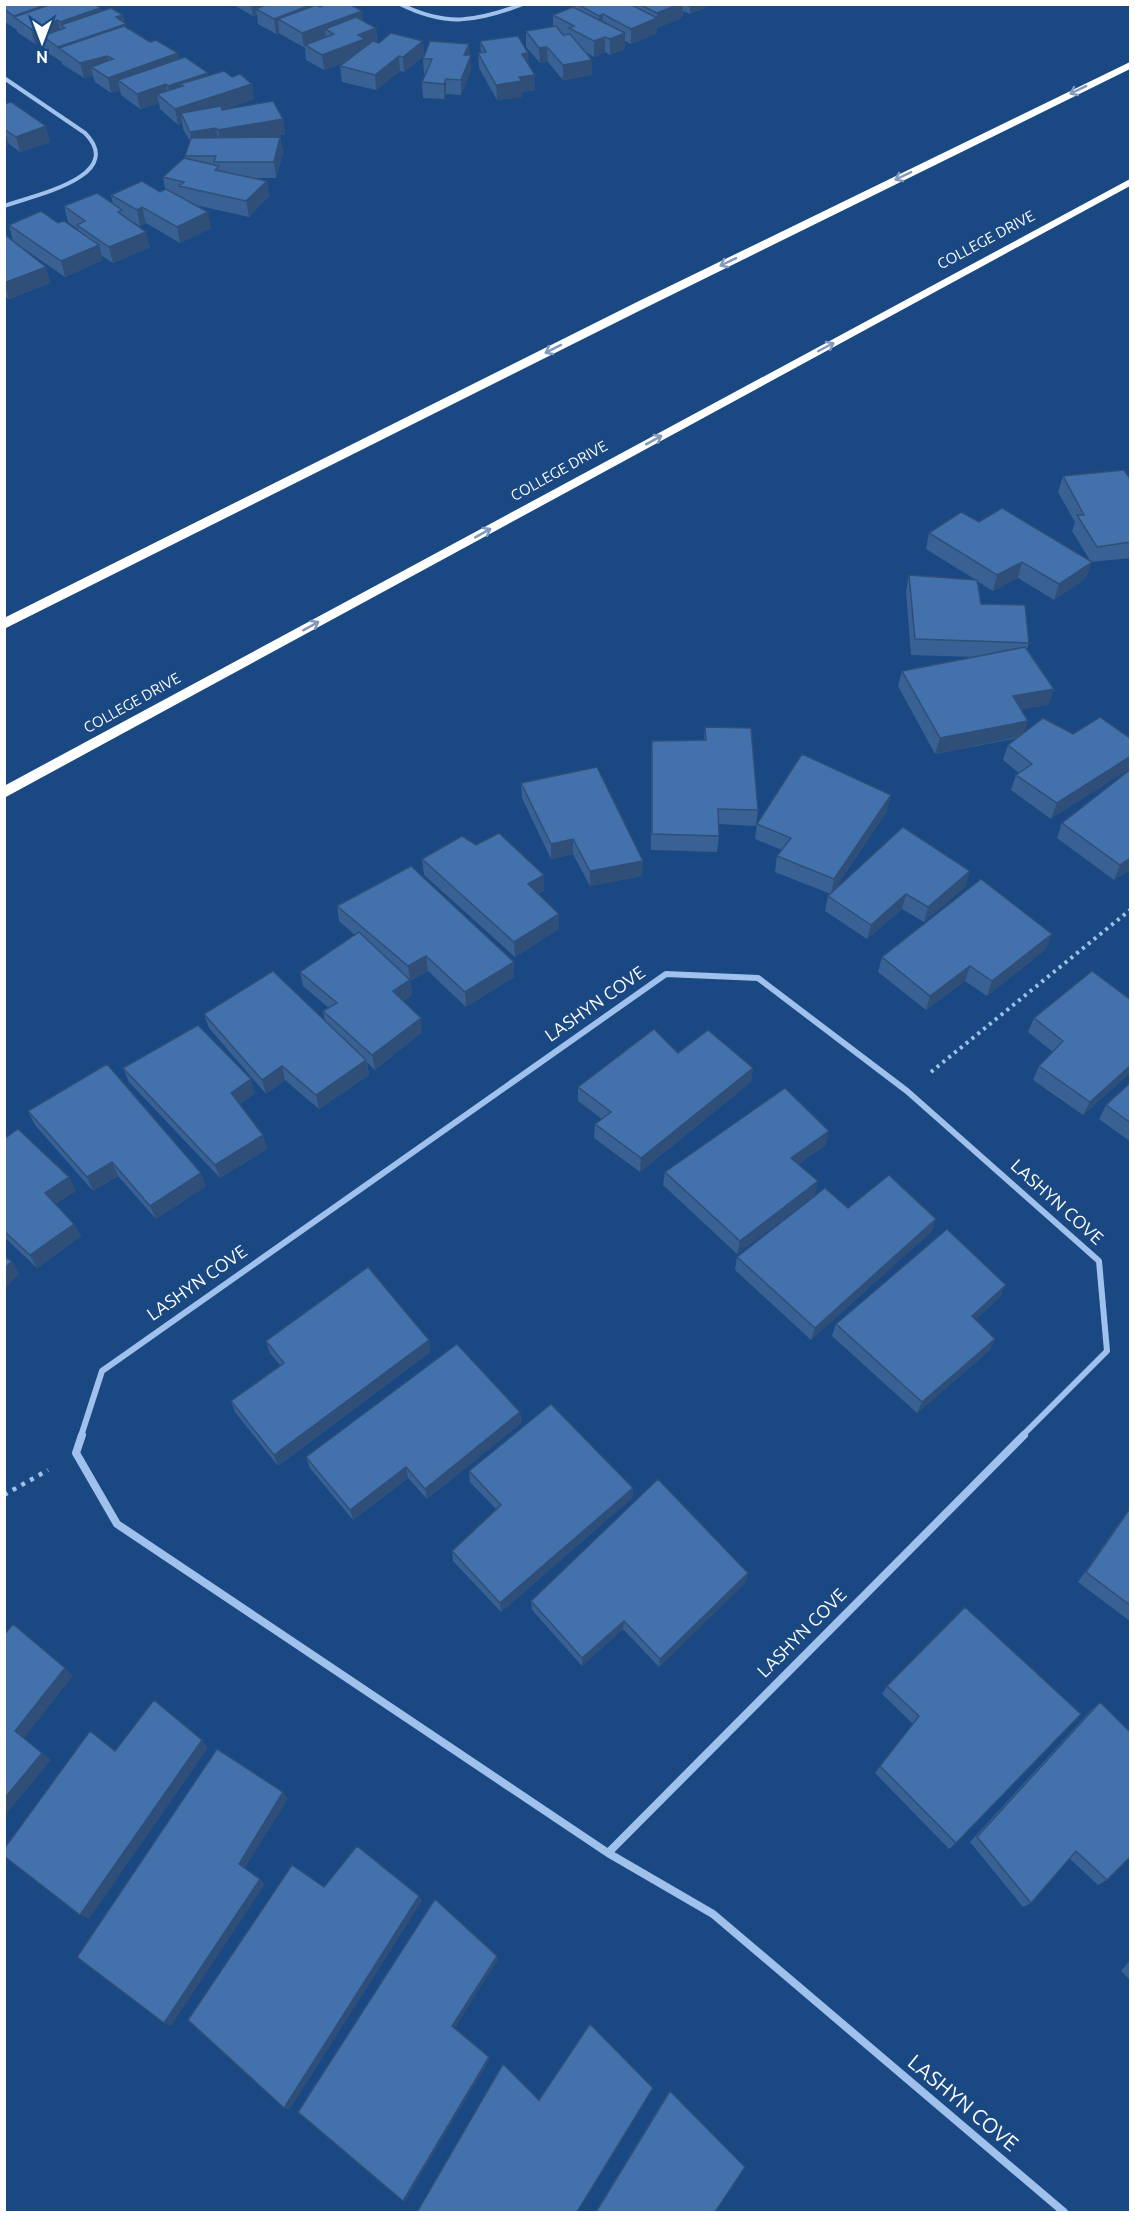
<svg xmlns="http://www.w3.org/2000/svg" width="1135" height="2217" font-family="Ubuntu,sans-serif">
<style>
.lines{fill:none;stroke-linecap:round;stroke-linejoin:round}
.path-far1{stroke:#9fc1eb;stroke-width:4;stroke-dasharray:3 4.5;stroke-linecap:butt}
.path{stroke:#9fc1eb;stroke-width:4.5;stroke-dasharray:4 6;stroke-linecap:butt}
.minor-far2{stroke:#9fc1eb;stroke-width:4}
.minor-far1{stroke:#9fc1eb;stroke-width:6}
.minor{stroke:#9fc1eb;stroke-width:8}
.motorway{fill:#fff;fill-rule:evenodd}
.wall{fill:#3a6194}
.shaded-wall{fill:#2f4f78}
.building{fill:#4371ac;stroke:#2f4f78;stroke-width:1.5}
.oneway{stroke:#819abb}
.labels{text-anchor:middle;stroke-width:6;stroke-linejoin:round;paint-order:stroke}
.far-street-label{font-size:15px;fill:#fff;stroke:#1a4883}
.street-label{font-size:18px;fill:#fff;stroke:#1a4883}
.near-street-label{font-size:21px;fill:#fff;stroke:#1a4883}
</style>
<rect width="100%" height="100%" fill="#1a4883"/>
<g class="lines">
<path class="path-far1" d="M931 1072 1130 910"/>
<path class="path" d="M4 1495 48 1470"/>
<path class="minor-far2" d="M400 4C446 27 476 22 523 4
M4 78 85 133C128 177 31 196 4 206"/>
<path class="minor-far1" d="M81 1436 102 1371 666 974 758 978 907 1091 1099 1261 1107 1351 1022 1436"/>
<path class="minor" d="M82 1435 76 1453 117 1524 608 1853
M608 1853 713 1914 1064 2212
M608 1853 1024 1435"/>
<path class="motorway" d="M1130 62V69L647 307 4 629V618L639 301Z
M1130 179V186L4 798V786Z"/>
</g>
<path class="wall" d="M4 4 100 8 101 12 125 23 127 27 179 60 208 76 232 77 252 84 254 99 222 110 283 119 285 134 272 137H280L283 152 276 178H254L267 181 269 196 249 217 195 205 211 228 180 243 146 223 140 226 125 217 150 247 113 263 101 255 103 260 65 277 13 241 9 225 58 223 79 231 78 229 68 222 64 206 113 204 111 195 160 192 165 189 163 177 185 159V156L190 141 183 129 182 123 178 125 160 109 159 103 140 109 121 95 120 90 111 93 95 82 93 76 84 78 62 64V62L45 51 43 41 35 44 17 32V30L4 21Z
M232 4H349L363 21 376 28 377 42 423 41 424 56 404 72 400 71 376 90 342 82 340 66 346 62 324 70 306 60 305 48 280 34 279 33 276 34 258 24 257 15 253 16Z
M575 4H714L690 14 683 11 682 18 657 28V33L631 44 625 41V49L610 55 605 52 594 57 586 52 592 60V75L563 80 548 62 540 63 526 47V31L553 27V15L575 8Z
M480 41 528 53V64L535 90 522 92V97L497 100 479 68 478 53H481Z
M469 55 471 70 461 95 446 94 444 99 423 98 422 82 426 74H424L423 59Z
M4 104 50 142 20 152 9 144 4 146Z
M4 234 46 267 50 283 9 299 4 296Z
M1063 476 1131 480V558L1091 562 1086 578 1054 600 1018 578 993 591 977 581 981 604 1029 643 1027 649 1054 689 1048 705 1021 709 1024 732 1073 734 1100 717 1051 819 1011 790 1016 775 1019 773 1003 760 1008 745 1018 738 935 754 898 686 902 671 974 657 911 655 906 591 909 575 976 580 926 549 929 533 979 522 1091 562 1072 531 1075 522 1058 492Z
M705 727 758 810 756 826 719 824V836L717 852 651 850V757L652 741 704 740Z
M1131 769V869L1114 880 1057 838 1062 823Z
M521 783 642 876 590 886 573 854 551 859 522 798Z
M887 811 832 893 966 886 924 922 902 909 867 939 825 911 828 896 831 894 775 872 777 856 782 850 755 839 757 824Z
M422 859 544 890 538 894 559 914V929L515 957 424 875Z
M337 906 514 962V977L466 1007 428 971 410 981 412 995 403 1001 422 1032 375 1070 367 1062 369 1075 319 1109 285 1080 266 1094 209 1028 204 1014 325 1021 323 1011 329 1008 303 986 300 972 355 935 339 921Z
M1046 949 987 996 965 981 926 1010 878 972 882 957Z
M1131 1000V1072L1083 1115 1033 1080 1039 1066 1053 1052 1028 1032 1034 1018Z
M678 1053 753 1068 751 1082 640 1172 594 1138 595 1124 602 1119 578 1101V1087Z
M123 1068 255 1093 240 1104 263 1135 267 1149 220 1178 129 1082Z
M1131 1082V1142L1099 1119 1106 1105Z
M28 1111 206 1186 156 1219 118 1176 93 1191 35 1125Z
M4 1139 76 1191 55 1204 74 1224 81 1236 37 1268 4 1237Z
M826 1145 798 1164 815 1195 737 1254 663 1185 665 1172Z
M936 1219 931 1232 811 1340 735 1270 737 1257Z
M1000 1297 975 1320 995 1339 989 1351 917 1413 832 1336 836 1324Z
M429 1340 430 1352 278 1466 235 1412 231 1401 280 1365 270 1353 266 1341Z
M520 1412 521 1423 427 1499 408 1478 353 1520 310 1468 306 1457Z
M469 1471 633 1488 632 1498 501 1612 453 1561 452 1551 496 1509 470 1482Z
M1129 1510 1131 1511V1622L1078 1582 1121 1520Z
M748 1573 745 1583 659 1667 623 1629 582 1666 532 1610 531 1601Z
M965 1607 956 1843 949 1849 875 1773 913 1724 882 1694 887 1686Z
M1100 1702 1107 1880 1098 1885 1069 1858 1031 1903 1023 1907 970 1842 1091 1710Z
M1131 1959V1981L1121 1971Z
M670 2091 715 2212H595L668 2093Z"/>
<path class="shaded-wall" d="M48 4H85L15 18 14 16Z
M251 4H282L256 9 257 15 253 16Z
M313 4H333L278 19 279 33 276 34 274 19Z
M680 4H683L682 18 657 28V33L631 44V29L657 18V13Z
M690 4H714L690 14Z
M100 8 104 23 65 28 61 25 60 22Z
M362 11 364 26 334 34 325 29 326 40 305 45 304 48 302 33Z
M603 14 602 29 599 31V16Z
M123 15 129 39 59 49 58 47 116 17Z
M58 20 61 35 42 36 43 41 35 44 31 29Z
M376 28 377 43 366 54 324 70 322 55 358 35Z
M625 33V49L610 55V39Z
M605 37V52L594 57V41Z
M423 41 424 56 404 72 403 57Z
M469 44 471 70 461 95V80L464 55Z
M547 47 548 62 540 63 539 48Z
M178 53 180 69 118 80 120 90 111 93 108 78Z
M528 53 529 69 522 54Z
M107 56 111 71 91 67 93 76 84 78 80 63Z
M399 56 400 71 376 90 375 75Z
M592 60V75L563 80V65Z
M208 73 210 88 183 86 180 84 183 98 171 102 168 86Z
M535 75V90L522 92V97L497 100 496 85 519 77Z
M446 79V94L444 99V84Z
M166 84 169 99 157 94 159 103 140 109 137 94Z
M252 84 254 99 185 122 181 113 182 123 178 125 175 109Z
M283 119 285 134 221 146 218 130Z
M46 126 50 142 20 152 16 137Z
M216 128 219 143 193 148 190 132Z
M4 129 9 144 4 146Z
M280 137 283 152 276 178 274 162Z
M267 181 269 196 249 217 246 201Z
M142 207 146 223 140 226 137 210Z
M208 212 211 228 180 243 177 227Z
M146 232 150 247 113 263 109 247Z
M99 245 103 260 65 277 61 261Z
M46 267 50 283 9 299 4 283Z
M1022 562 1018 578 993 591 997 575Z
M1092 562 1086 578 1054 600 1059 584Z
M1054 689 1048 705 1008 712 1013 696Z
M1028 721 1023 736 935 754 940 738Z
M1131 756V768L1051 819 1057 803Z
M891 795 887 811 831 894 834 879Z
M573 839V854L551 859V844Z
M1131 858V869L1114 880 1120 865Z
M643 861 642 876 590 886V871Z
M970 871 966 886 924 922 928 907Z
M544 875V890L529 899 528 884Z
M906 894 902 909 867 939 871 925Z
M559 914V929L515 957 514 942Z
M1052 934 1046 949 987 996 992 981Z
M426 956 428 971 410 981 408 966Z
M514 962V977L466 1007 465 992Z
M970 966 965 981 926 1010 930 996Z
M410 980 412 995 395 1006 393 991Z
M421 1018 422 1032 375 1070 372 1055Z
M366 1060 369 1075 319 1109 316 1095Z
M1131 1065V1072L1083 1115 1090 1102Z
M282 1066 285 1080 266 1094 262 1080Z
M753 1068 751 1082 640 1172 641 1158Z
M251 1079 255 1093 236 1107 231 1093Z
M829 1131 826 1145 788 1172 791 1158Z
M263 1135 267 1149 220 1178 215 1165Z
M112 1162 118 1176 93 1191 87 1177Z
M201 1173 206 1186 156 1219 150 1206Z
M69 1177 76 1191 52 1206 45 1193Z
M818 1181 815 1195 737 1254 740 1241Z
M936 1219 931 1232 811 1340 815 1328Z
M74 1224 81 1236 37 1268 30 1255Z
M12 1261 19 1274 4 1290V1269Z
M1006 1285 1000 1297 966 1328 972 1316Z
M995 1339 989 1351 917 1413 922 1402Z
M429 1340 430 1352 278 1466 274 1455Z
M520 1412 521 1423 427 1499 425 1489Z
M406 1467 408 1478 353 1520 350 1510Z
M633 1488 632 1498 501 1612 500 1603Z
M748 1573 745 1583 659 1667 660 1659Z
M624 1621 623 1629 582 1666V1658Z
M65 1668 73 1676 24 1738 51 1760 4 1817V1799L15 1731Z
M202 1740 208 1748 89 1919 80 1915Z
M283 1792 288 1799 244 1869 239 1864Z
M260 1879 265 1884 171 2026 164 2023Z
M419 1896 422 1901 290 2109 284 2108Z
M497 1956 498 1960 454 2029 452 2026Z
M489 2057 490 2059 406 2200 403 2201Z"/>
<path class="building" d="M4 4H48L14 16 4 9Z
M52 4H94L100 8 60 22 58 20 31 29 14 17Z
M268 4H313L274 19 256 9Z
M327 4H349L362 11 302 33 278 19 316 5 320 7Z
M577 4H630L657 18 631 29 603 14 599 16Z
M639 4H680L657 13Z
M573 7 625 33 610 39 605 37 594 41 569 28 574 26 553 15Z
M111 8 123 15 116 17 126 24 58 47 42 36 65 28 61 25Z
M356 17 376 28 358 35 365 39 322 55 305 45 334 34 325 29Z
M124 26 150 42 156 40 178 53 108 78 91 67 113 59 107 56 80 63 59 48Z
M556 26 563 35 570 34 592 60 563 65 547 47 539 48 526 31Z
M391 33 423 41 403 57 399 56 375 75 340 66 373 41 379 43Z
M518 36 528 53 522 54 535 75 519 77 522 81 496 85 478 53 486 52 480 41Z
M430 41 469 44 464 55H471L461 80 446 79 444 84 422 82 432 59H423Z
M185 57 208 73 168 86 166 84 137 94 118 80Z
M224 71 232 77 240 74 252 84 175 109 157 94 183 86 180 84Z
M273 101 283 119 218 130 216 128 190 132 181 113 221 106 222 110Z
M11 102 46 126 16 137 4 129V104Z
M280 137 274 162H214L216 156H185L191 138Z
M184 158 219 166 215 170 267 181 246 201 179 186 184 182 163 177Z
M142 181 160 192 166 189 208 212 177 227 142 207 137 210 111 195Z
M97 193 122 210 118 212 146 232 109 247 77 225 85 221 64 206Z
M41 211 58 223 64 221 99 245 61 261 9 225Z
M4 234 46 267 4 283Z
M1124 470 1131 480V542L1097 547 1077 515H1084L1063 476Z
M1002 508 1092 562 1059 584 1022 562 997 575 929 533 961 512 979 522Z
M909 575 977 580 981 604 1025 605 1029 643 915 639Z
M1025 647 1054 689 1013 696 1028 721 940 738 902 671Z
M1100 717 1131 739V756L1057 803 1016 775 1032 764 1008 745 1043 718 1073 734Z
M705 727 751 728 758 810 718 809 719 836 652 834V741L706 740Z
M802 754 891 795 834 879 777 856 791 838 757 824Z
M597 767 643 861 590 871 573 839 551 844 521 783Z
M1131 769V858L1120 865 1062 823Z
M903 827 970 871 928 907 906 894 871 925 828 896Z
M499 833 544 875 528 884 559 914 514 942 422 859 462 836 476 845Z
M411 866 514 962 465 992 426 956 408 966 337 906Z
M981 879 1052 934 992 981 970 966 930 996 882 957Z
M359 932 410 980 393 991 421 1018 372 1055 323 1011 337 1003 300 972Z
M273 971 366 1060 316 1095 282 1066 262 1080 204 1014Z
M1092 971 1131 1000V1065L1090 1102 1039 1066 1063 1041 1034 1018Z
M198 1025 251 1079 231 1093 263 1135 215 1165 123 1068Z
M654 1029 678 1053 708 1030 753 1068 641 1158 595 1124 611 1112 578 1087Z
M107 1064 201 1173 150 1206 112 1162 87 1177 28 1111Z
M1131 1082V1123L1106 1105Z
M785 1088 829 1131 791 1158 818 1181 740 1241 665 1172Z
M18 1129 69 1177 45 1193 74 1224 30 1255 4 1231V1139Z
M889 1175 936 1219 815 1328 737 1257 825 1188 848 1208Z
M947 1229 1006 1285 972 1316 995 1339 922 1402 836 1324Z
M4 1257 12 1261 4 1269Z
M368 1267 429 1340 274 1455 231 1401 284 1363 266 1341Z
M457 1344 520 1412 425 1489 406 1467 350 1510 306 1457Z
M551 1404 633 1488 500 1603 452 1551 501 1505 469 1471Z
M658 1479 748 1573 660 1659 624 1621 582 1658 531 1601Z
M1129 1510 1131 1511V1606L1086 1572Z
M965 1607 1081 1714 956 1843 880 1766 919 1716 887 1686Z
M13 1624 65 1668 15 1731 42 1753 4 1799V1635Z
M154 1700 202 1740 80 1915 4 1856V1849L90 1731 115 1751Z
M1100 1702 1131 1733V1856L1107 1880 1076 1851 1031 1903 977 1837Z
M217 1749 283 1792 239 1864 260 1879 164 2023 77 1957Z
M357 1846 419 1896 284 2108 188 2020 292 1865 324 1887Z
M435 1899 497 1956 452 2026 489 2057 403 2201 298 2112Z
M590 2024 653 2088 577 2212H417L503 2064 539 2100Z
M670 2091 745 2167 715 2212H596Z"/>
<defs><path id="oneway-shaft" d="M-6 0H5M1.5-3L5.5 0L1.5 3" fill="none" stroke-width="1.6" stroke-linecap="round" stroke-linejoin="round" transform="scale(1.5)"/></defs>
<g class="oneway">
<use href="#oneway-shaft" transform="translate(1078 90) rotate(154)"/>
<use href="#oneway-shaft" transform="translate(903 176) rotate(154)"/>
<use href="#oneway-shaft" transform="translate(728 262) rotate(154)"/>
<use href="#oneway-shaft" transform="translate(826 347) rotate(-28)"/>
<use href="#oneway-shaft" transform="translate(553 349) rotate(153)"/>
<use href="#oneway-shaft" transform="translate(654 440) rotate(-29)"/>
<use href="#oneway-shaft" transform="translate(483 533) rotate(-29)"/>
<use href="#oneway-shaft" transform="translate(311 626) rotate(-29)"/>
</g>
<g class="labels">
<g class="far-street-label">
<text transform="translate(986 240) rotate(-28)" y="5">COLLEGE DRIVE</text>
<text transform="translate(559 471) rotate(-29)" y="5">COLLEGE DRIVE</text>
<text transform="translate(132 703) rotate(-29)" y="5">COLLEGE DRIVE</text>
</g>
<g class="street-label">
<text transform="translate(595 1004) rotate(-35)" y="6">LASHYN COVE</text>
<text transform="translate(1057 1202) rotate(42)" y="6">LASHYN COVE</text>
<text transform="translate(197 1283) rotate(-35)" y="6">LASHYN COVE</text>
<text transform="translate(802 1633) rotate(-45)" y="6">LASHYN COVE</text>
</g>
<g class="near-street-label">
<text transform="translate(963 2103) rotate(40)" y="7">LASHYN COVE</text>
</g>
</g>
<rect width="1135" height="2217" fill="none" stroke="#ffffff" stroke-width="12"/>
<g transform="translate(42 42) rotate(180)" stroke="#1a4883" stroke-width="4.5" paint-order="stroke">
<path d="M0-4.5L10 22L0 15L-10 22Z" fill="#ffffff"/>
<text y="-9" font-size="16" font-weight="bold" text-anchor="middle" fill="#ffffff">N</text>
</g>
</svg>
